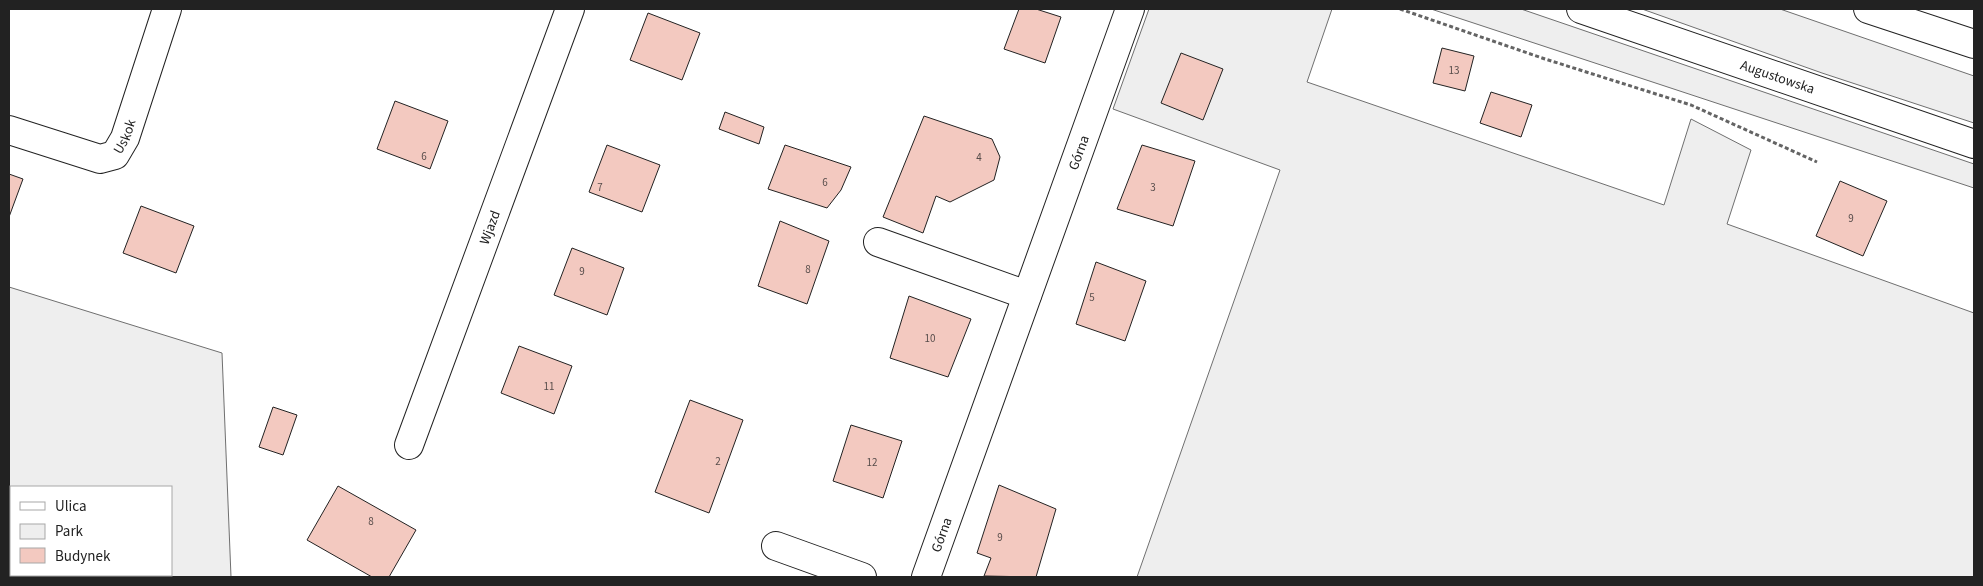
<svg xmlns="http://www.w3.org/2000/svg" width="1983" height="586" font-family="'Source Sans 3',sans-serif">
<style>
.green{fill:#eee;stroke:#6f6f6f;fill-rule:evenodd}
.building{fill:#f3c9c0;stroke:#222}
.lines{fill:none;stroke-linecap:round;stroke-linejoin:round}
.minor-casing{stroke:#222;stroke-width:30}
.highway-casing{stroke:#222;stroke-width:30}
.path{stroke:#646464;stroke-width:3;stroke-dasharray:4 2.5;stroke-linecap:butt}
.minor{stroke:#fff;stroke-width:28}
.highway{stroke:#fff;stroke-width:28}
.labels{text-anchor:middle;stroke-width:4;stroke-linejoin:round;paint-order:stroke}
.number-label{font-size:11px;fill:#564c4a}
.street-label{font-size:14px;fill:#222;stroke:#fff}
</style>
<rect width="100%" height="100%" fill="#fff"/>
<path class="green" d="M1149 9H1332L1307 82 1664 205 1691 119 1751 150 1727 224 1974 313V577H1137L1280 170 1113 109Z
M1431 9H1521L1974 164V188Z
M1642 9H1780L1974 76V123L1822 73Z
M9 287 222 353 231 577H9ZM11 487H171V575H11Z"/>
<path class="building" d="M1019 9H1036L1061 17 1045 63 1004 49Z
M648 13 700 33 682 80 630 60Z
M1442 48 1474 56 1465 91 1433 83Z
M1181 53 1223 69 1203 120 1161 103Z
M1491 92 1532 105 1521 137 1480 123Z
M395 101 448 121 430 169 377 149Z
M725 112 764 127 759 144 719 129Z
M924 116 992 139 1000 157 994 180 950 202 936 196 923 233 883 217Z
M607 145 660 165 642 212 589 192Z
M785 145 851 167 841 190 827 208 768 189Z
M1142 145 1195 161 1173 226 1117 209Z
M9 174 23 179 9 217Z
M1840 181 1887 201 1863 256 1816 236Z
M141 206 194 226 176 273 123 253Z
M780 221 829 241 807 304 758 286Z
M572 248 624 268 607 315 554 295Z
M1096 262 1146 281 1125 341 1076 324Z
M909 296 971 319 948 377 890 358Z
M519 346 572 366 554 414 501 393Z
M690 400 743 420 709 513 655 492Z
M273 407 297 415 283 455 259 447Z
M851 425 902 441 883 498 833 481Z
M999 485 1056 509 1036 577 984 576 991 558 977 553Z
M338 486 416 530 389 577H372L307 540Z"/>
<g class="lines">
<g class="minor-casing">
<g id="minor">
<path id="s1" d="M1581 9 1974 144"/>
<path id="s2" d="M9 130 100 159 115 155 125 138 167 9"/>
<path d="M878 242 1027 295"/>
<path id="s3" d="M409 445 570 9"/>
<path d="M776 546 862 577"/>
<path id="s4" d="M926 577 1130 9"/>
</g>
</g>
<g class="highway-casing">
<path id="highway" d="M1868 9 1974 44"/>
</g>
<path class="path" d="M1400 9 1545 59 1691 105 1817 162"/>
<use href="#minor" class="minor"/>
<use href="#highway" class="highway"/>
</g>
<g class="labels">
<g class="number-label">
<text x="1454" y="74">13</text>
<text x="424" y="160">6</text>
<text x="979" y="161">4</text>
<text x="825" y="186">6</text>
<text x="600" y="191">7</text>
<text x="1153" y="191">3</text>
<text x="1851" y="222">9</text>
<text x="808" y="273">8</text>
<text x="582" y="275">9</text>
<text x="1092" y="301">5</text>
<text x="930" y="342">10</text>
<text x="549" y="390">11</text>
<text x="718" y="465">2</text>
<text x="872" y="466">12</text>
<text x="371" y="525">8</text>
<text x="1000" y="541">9</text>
</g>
<g class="street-label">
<text dy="5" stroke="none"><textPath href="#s1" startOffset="208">Augustowska</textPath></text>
<text dy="5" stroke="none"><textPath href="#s2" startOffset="132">Uskok</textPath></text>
<text dy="5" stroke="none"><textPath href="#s4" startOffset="451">Górna</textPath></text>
<text dy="5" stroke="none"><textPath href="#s3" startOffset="232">Wjazd</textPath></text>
<text dy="5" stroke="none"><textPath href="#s4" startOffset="45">Górna</textPath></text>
</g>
</g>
<rect width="1983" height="586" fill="none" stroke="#222222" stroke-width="20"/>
<rect x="10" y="486" width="162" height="90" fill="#ffffff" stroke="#a7a7a7"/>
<rect x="20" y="502" width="25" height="8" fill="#ffffff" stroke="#a7a7a7"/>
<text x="55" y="511" font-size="15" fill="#222222">Ulica</text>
<rect x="20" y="524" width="25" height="15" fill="#eeeeee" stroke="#a7a7a7"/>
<text x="55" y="536" font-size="15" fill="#222222">Park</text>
<rect x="20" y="548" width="25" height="15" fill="#f3c9c0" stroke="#a7a7a7"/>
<text x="55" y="561" font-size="15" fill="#222222">Budynek</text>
</svg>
